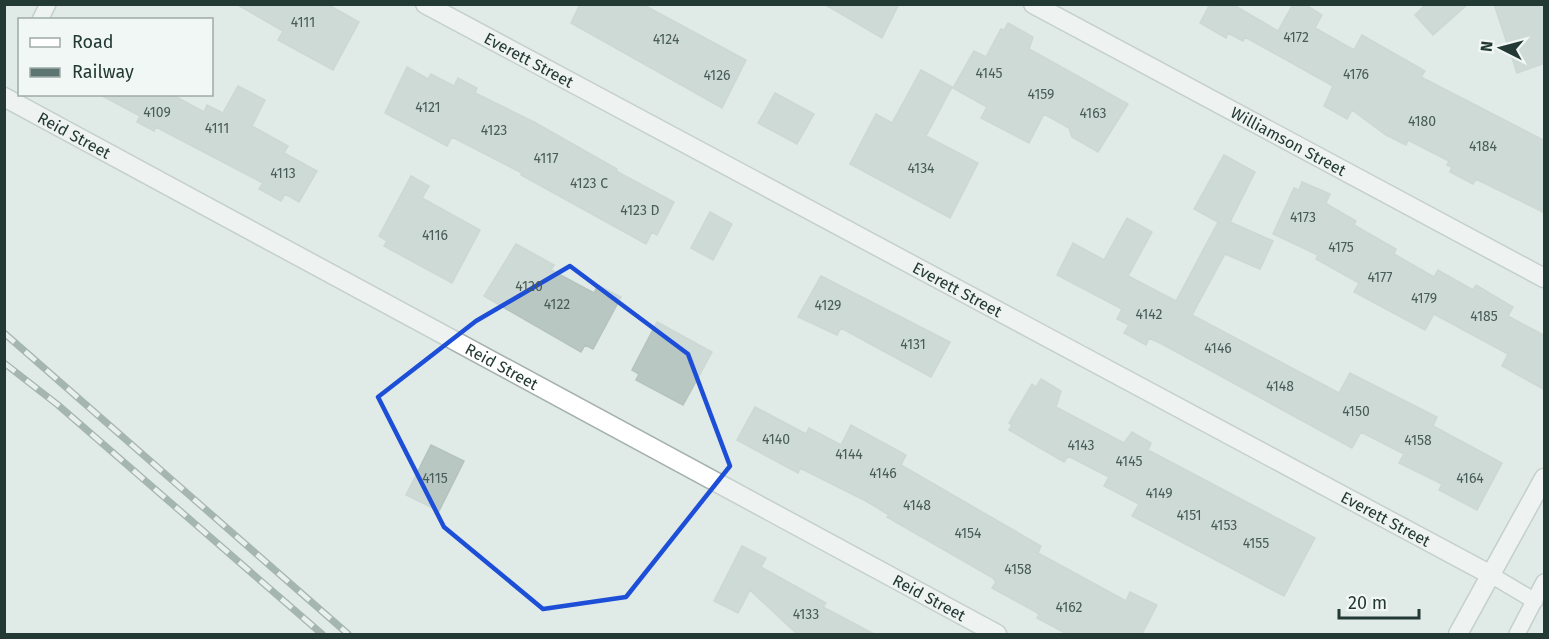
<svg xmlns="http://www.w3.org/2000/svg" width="1549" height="639" font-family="'Fira Sans',sans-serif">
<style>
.building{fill:#b9c7c3;stroke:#b4c3be;stroke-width:1.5}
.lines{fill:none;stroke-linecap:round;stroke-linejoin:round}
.lane-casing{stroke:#a4b1ad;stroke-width:18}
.street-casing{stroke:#a4b1ad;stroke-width:21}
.lane{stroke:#fff;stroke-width:15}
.street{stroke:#fff;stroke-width:18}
.rail-casing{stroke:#5d7570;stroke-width:7}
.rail{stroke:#f1f7f4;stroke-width:4.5;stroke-dasharray:14;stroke-linecap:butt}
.marked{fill:none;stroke:#1d4ed8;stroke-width:4.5;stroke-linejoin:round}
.labels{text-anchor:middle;stroke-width:6;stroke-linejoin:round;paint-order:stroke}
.number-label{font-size:14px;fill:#485c58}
.street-label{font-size:16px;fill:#233934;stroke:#f1f7f4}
</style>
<rect width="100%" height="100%" fill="#e0eae6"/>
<path class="building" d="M236 4H327L359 22 333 70 278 40 283 31Z
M580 4H642L746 60 722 108 571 23Z
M824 4H899L882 38Z
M1210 4H1232L1278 31 1293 4H1304L1322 15 1315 28 1354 50 1362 35 1425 71 1421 77 1545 141V213L1476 179 1473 184 1450 172 1452 167 1447 165 1449 161 1408 140 1406 145 1386 135 1352 110 1347 119 1324 106 1333 86 1245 37 1243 41 1228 33 1226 38 1200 23Z
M1426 4H1468L1433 35 1415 15Z
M1494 4H1545V63L1517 73Z
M1008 23 1033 37 1029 49 1128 104 1098 152 1072 137 1069 128 1044 114 1029 143 981 118 987 107 953 88 974 51 986 57 1001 29 1004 30Z
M407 67 428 79 431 74 454 86 458 78 477 88 475 93 534 122 617 169 616 171 674 202 657 235 652 232 646 244 521 175 522 173 452 137 447 146 385 113Z
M921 70 952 87 926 136 978 163 950 218 850 164 876 114 892 123Z
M238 86 265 100 252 126 288 146 284 153 317 171 299 202 285 194 281 201 259 189 263 183 156 127 154 131 137 122 140 116 99 94H171L204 112 207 105 223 113Z
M775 93 814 114 797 144 758 123Z
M1224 155 1255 172 1230 222 1273 241 1260 269 1225 254 1192 315 1339 393 1350 373 1437 417 1433 426 1502 463 1477 510 1439 490 1442 484 1399 463 1404 454 1361 432 1352 448 1162 344 1149 338 1146 345 1124 333 1129 325 1117 319 1122 309 1057 275 1073 243 1104 260 1127 218 1152 232 1128 276 1176 301 1218 222 1194 209Z
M411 176 429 186 422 198 480 230 452 283 384 246 387 241 379 236Z
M1302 182 1330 194 1326 203 1330 206 1356 221 1354 225 1396 249 1394 254 1434 277 1438 270 1473 290 1476 285 1513 307 1508 316 1545 336V390L1502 366 1508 354 1434 314 1425 330 1354 292 1359 283 1316 259 1318 255 1273 234 1294 188 1299 190Z
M710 212 732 224 713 260 691 248Z
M516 244 554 265 551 270 594 293 598 285 621 297 593 349 585 345 581 352 484 296Z
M821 276 950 342 931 377 841 328 837 335 798 317Z
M657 322 712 352 683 405 636 380 639 374 632 370Z
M1041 379 1061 391 1056 407 1124 443 1132 432 1151 443 1148 450 1315 538 1284 596 1132 516 1139 504 1104 486 1109 477 1068 456 1064 462 1009 430 1012 425 1009 423 1032 384 1036 387Z
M755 407 806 434 809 428 841 445 851 425 906 455 901 465 1041 546 1038 553 1126 601 1130 592 1157 605 1142 634H1067L1037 618 1039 615 1036 612 992 588 996 582 993 578 887 517 889 515 866 501 800 468 798 473 737 440Z
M431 445 464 461 439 511 406 495Z
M742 546 766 558 761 567 826 603 823 607 874 634H797L750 590 738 613 714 601Z"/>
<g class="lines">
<g class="lane-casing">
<path id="lane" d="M40 20 48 4
M1491 575 1535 601
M1517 634 1544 582"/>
</g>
<g class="street-casing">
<g id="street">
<path id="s1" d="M425 4 1491 575"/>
<path id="s2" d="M1033 4 1544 278"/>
<path id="s3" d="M4 97 997 634"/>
<path d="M1458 634 1544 478"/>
</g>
</g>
<use href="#lane" class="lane"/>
<use href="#street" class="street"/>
<g class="rail-casing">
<path id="rail" d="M4 333 348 634
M4 363 58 405 322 634"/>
</g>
<use href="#rail" class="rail"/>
</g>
<path d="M0 0H1549V639H0ZM570 266 688 354 730 466 626 597 543 609 444 527 378 397 476 321Z" fill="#e0eae6" fill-opacity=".55" fill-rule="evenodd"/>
<path class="marked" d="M570 266 688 354 730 466 626 597 543 609 444 527 378 397 476 321Z"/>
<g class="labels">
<g class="number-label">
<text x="303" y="27">4111</text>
<text x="1296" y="42">4172</text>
<text x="666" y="44">4124</text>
<text x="989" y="78">4145</text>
<text x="1356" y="79">4176</text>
<text x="717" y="80">4126</text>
<text x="1041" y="99">4159</text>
<text x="428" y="112">4121</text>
<text x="157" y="117">4109</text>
<text x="1093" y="118">4163</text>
<text x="1422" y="126">4180</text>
<text x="217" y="133">4111</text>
<text x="494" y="135">4123</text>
<text x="1483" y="151">4184</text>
<text x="546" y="163">4117</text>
<text x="921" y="173">4134</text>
<text x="283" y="178">4113</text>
<text x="589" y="188">4123 C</text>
<text x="640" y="215">4123 D</text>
<text x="1303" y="222">4173</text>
<text x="435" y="240">4116</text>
<text x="1341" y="252">4175</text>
<text x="1380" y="282">4177</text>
<text x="529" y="291">4120</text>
<text x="1424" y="303">4179</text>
<text x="557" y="309">4122</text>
<text x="828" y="310">4129</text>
<text x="1149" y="319">4142</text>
<text x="1484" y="321">4185</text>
<text x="913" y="349">4131</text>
<text x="1218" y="353">4146</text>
<text x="1280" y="391">4148</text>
<text x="1356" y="416">4150</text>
<text x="776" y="444">4140</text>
<text x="1418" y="445">4158</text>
<text x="1081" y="450">4143</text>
<text x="849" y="459">4144</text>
<text x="1129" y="466">4145</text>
<text x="883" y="478">4146</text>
<text x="435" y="483">4115</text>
<text x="1470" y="483">4164</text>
<text x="1159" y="498">4149</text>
<text x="917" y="510">4148</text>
<text x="1189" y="520">4151</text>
<text x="1224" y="530">4153</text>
<text x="968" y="538">4154</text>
<text x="1256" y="548">4155</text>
<text x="1018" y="574">4158</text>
<text x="1069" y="612">4162</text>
<text x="806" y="619">4133</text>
</g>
<g class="street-label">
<text dy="6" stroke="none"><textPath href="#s1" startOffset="118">Everett Street</textPath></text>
<text dy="6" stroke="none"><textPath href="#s3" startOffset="80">Reid Street</textPath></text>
<text dy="6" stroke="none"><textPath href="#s2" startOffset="290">Williamson Street</textPath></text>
<text dy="6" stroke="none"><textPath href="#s1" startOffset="604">Everett Street</textPath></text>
<text dy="6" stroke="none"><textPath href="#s3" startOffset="566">Reid Street</textPath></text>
<text dy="6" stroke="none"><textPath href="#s1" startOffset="1090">Everett Street</textPath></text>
<text dy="6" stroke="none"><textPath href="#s3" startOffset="1052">Reid Street</textPath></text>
</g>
</g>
<rect width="1549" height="639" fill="none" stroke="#233934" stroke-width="12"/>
<rect x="18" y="18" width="195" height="78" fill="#f1f7f4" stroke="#9faba7" stroke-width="1.5"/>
<rect x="30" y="38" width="30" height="9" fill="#ffffff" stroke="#9faba7" stroke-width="1.5"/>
<text x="72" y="48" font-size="18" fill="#233934">Road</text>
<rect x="30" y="68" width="30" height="9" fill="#5d7570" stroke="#9faba7" stroke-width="1.5"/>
<text x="72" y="78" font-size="18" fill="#233934">Railway</text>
<g transform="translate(1501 48) rotate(276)" stroke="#f1f7f4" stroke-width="4.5" paint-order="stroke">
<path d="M0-4.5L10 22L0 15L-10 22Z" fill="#233934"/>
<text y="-9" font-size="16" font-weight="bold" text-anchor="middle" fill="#233934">N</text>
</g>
<path d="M1339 609v9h80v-9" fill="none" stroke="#233934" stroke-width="3"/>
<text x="1348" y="609" font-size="18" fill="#233934" stroke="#f1f7f4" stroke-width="4.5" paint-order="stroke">20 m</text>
</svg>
